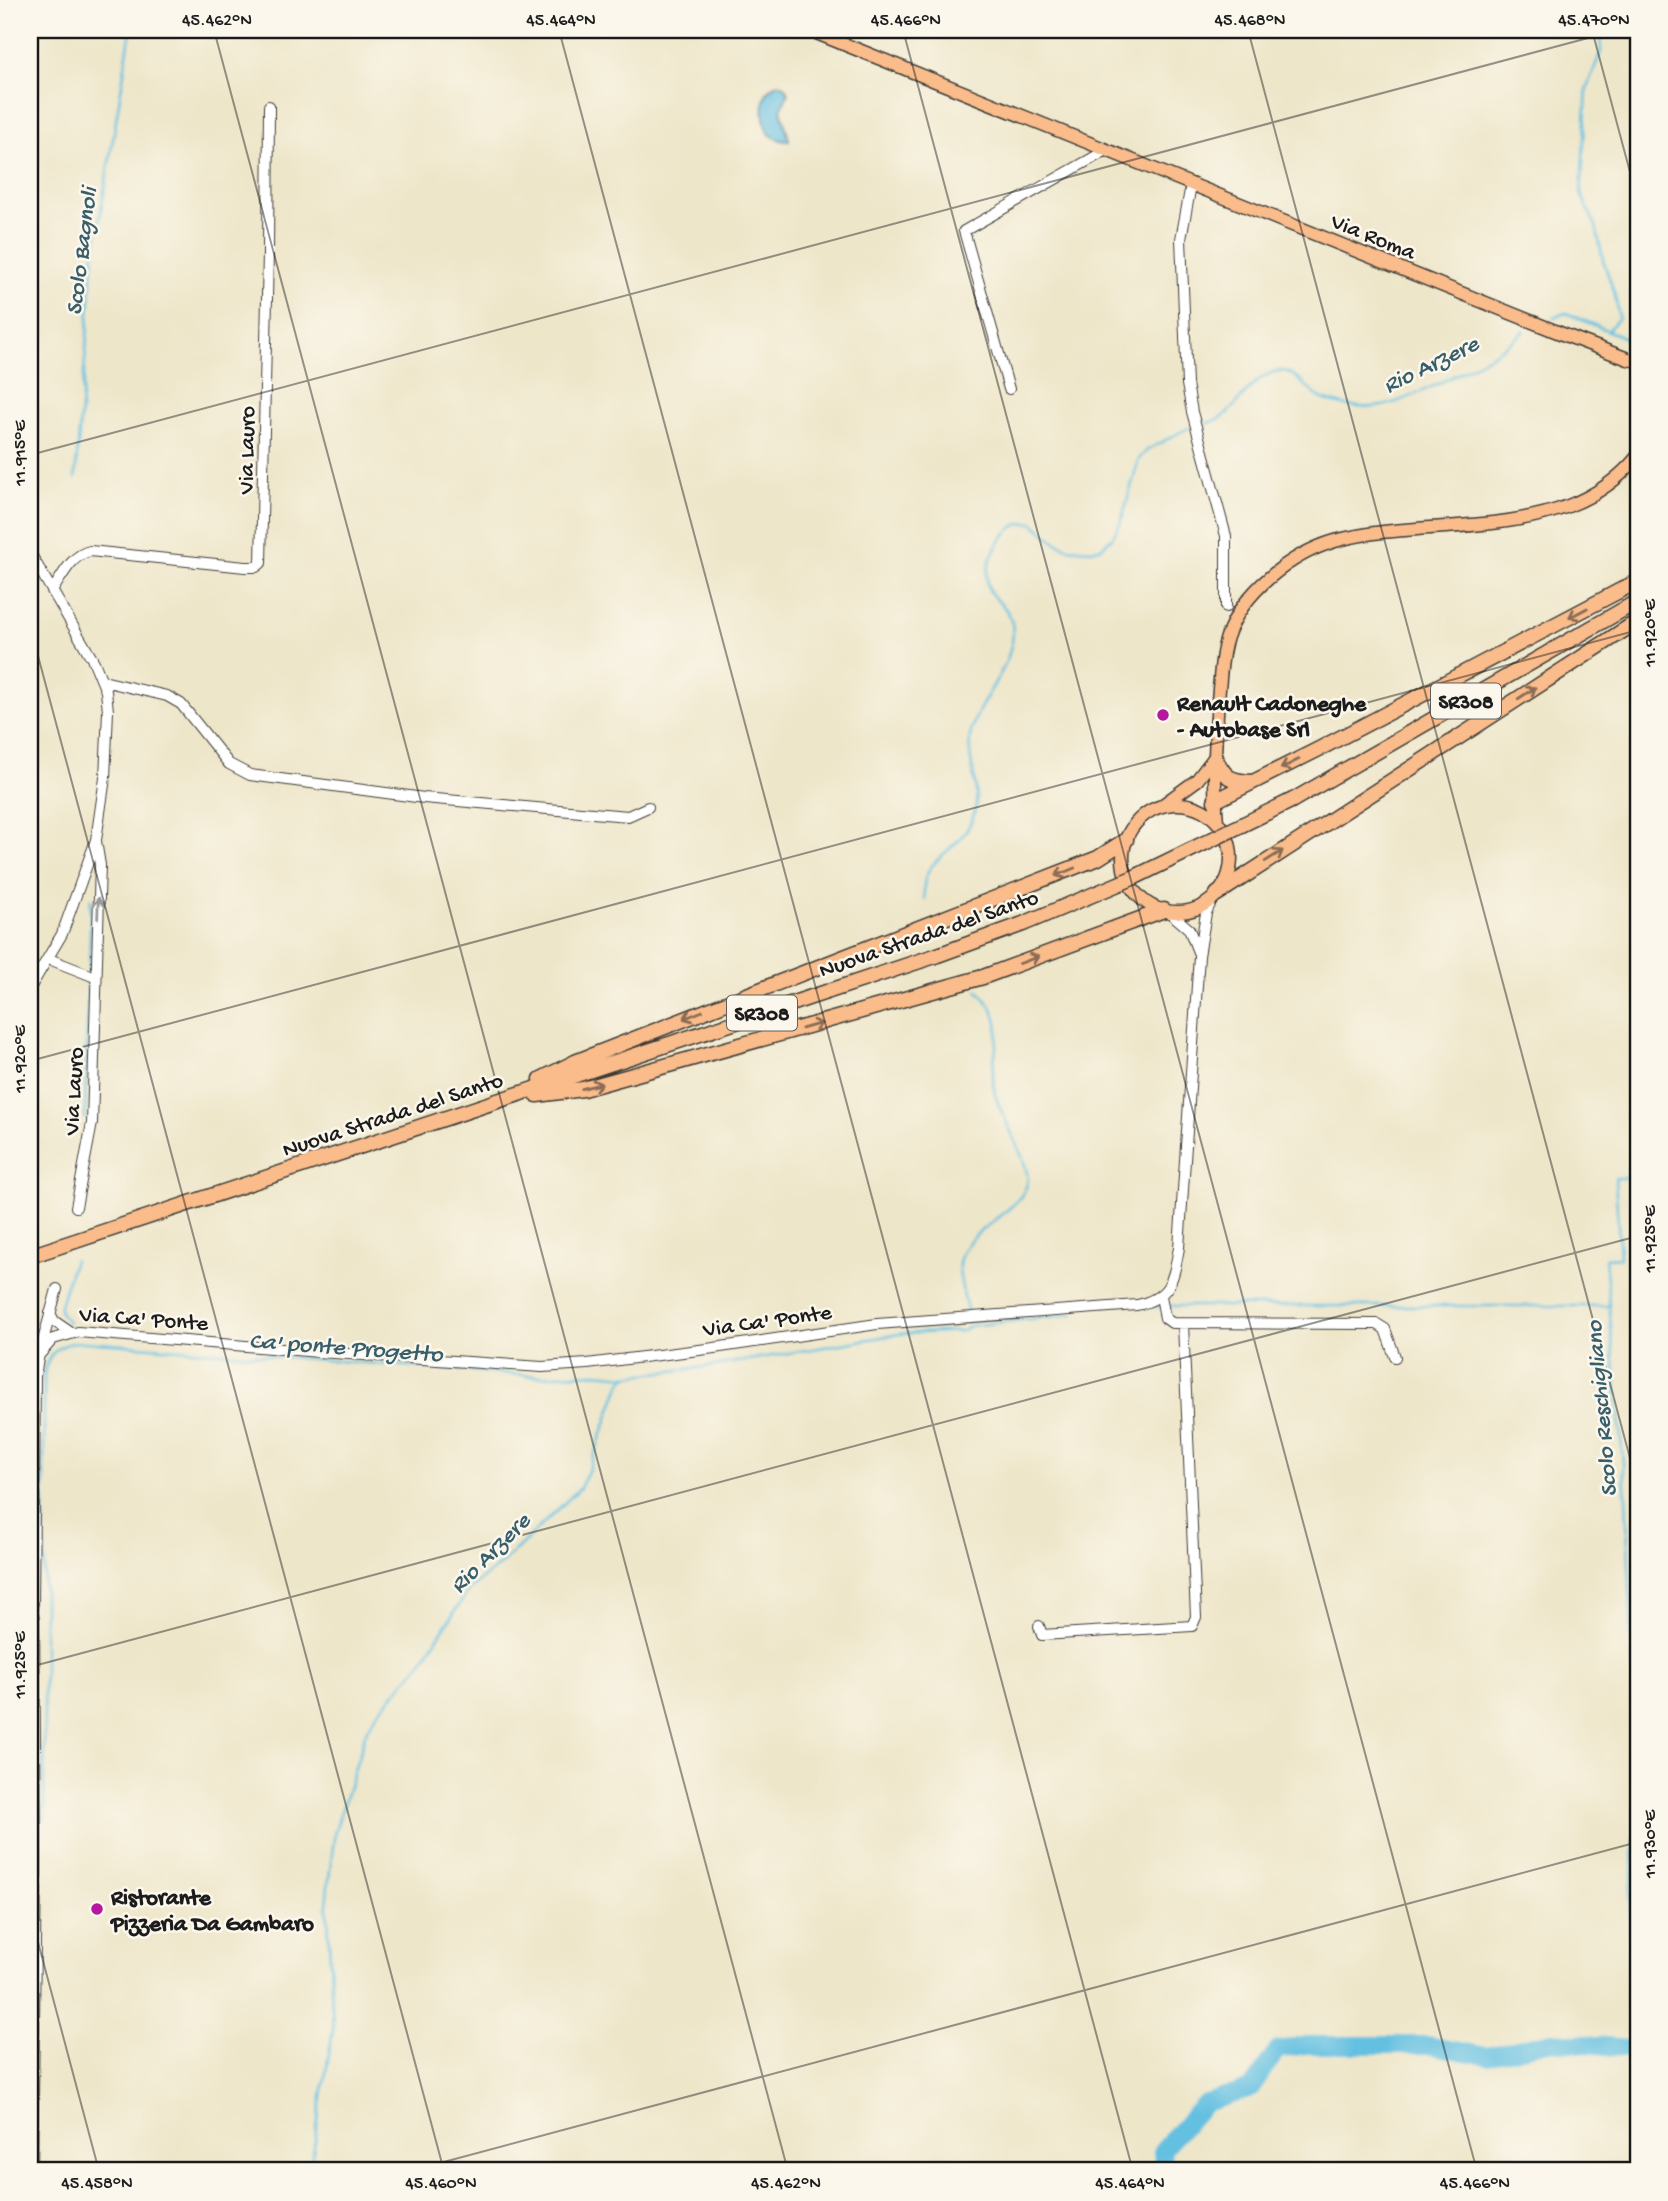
<svg xmlns="http://www.w3.org/2000/svg" width="1668" height="2201" font-family="'Gochi Hand',sans-serif">
<style>
.water{fill:#63c0e1;stroke:#406e7e;stroke-width:2}
.lines{fill:none;stroke-linecap:round;stroke-linejoin:round}
.stream{stroke:#63c0e1;stroke-width:2.5}
.river{stroke:#63c0e1;stroke-width:18}
.minor-casing{stroke:#3c3a36;stroke-width:12}
.major-casing{stroke:#3c3a36;stroke-width:15}
.highway-casing{stroke:#3c3a36;stroke-width:17}
.minor{stroke:#fff;stroke-width:10}
.major{stroke:#fabc8b;stroke-width:12}
.highway{stroke:#fabc8b;stroke-width:14}
.highway-bridge-casing{stroke:#3c3a36;stroke-width:17;stroke-linecap:butt}
.highway-bridge{stroke:#fabc8b;stroke-width:14}
.oneway{stroke:#8b6c54}
.oneway2{stroke:#999}
.ticks{fill:none;stroke:#1c1c1c;stroke-width:2;stroke-opacity:0.45}
.poi-dot{fill:#b5179e;stroke:#fbf7ec;stroke-width:2.5}
.labels{text-anchor:middle;stroke-width:5;stroke-linejoin:round;paint-order:stroke}
.shield{fill:#fbf7ec;stroke:#5f5e5a;stroke-width:2}
.shield-label{font-size:21px;font-weight:bold;fill:#1c1c1c}
.street-label{font-size:23px;fill:#1c1c1c;stroke:#fbf7ec}
.poi-label{font-size:23px;font-weight:bold;fill:#1c1c1c;stroke:#fbf7ec;text-anchor:start}
.water-label{font-size:24px;font-style:italic;fill:#385e6b;stroke:#fbf7ec}
.neatline{fill:none;stroke:#1c1c1c;stroke-width:2.5}
.ticks-label{font-size:18px;text-anchor:middle;fill:#1c1c1c}
</style>
<rect width="100%" height="100%" fill="#fbf7ec"/>
<filter id="ink" filterUnits="userSpaceOnUse"><feTurbulence type="fractalNoise" baseFrequency=".0143" numOctaves="2"/><feDisplacementMap in="SourceGraphic" scale="14" xChannelSelector="R" yChannelSelector="G"/><feConvolveMatrix kernelMatrix="1 2 1 2 8 2 1 2 1" color-interpolation-filters="sRGB"/></filter>
<filter id="wash" filterUnits="userSpaceOnUse"><feTurbulence type="fractalNoise" baseFrequency=".00686" numOctaves="4" result="noise"/><feDisplacementMap in="SourceGraphic" scale="28" xChannelSelector="R" yChannelSelector="G"/><feGaussianBlur stdDeviation="1.57" result="paint"/><feColorMatrix in="noise" values="0 0 0 0 0 0 0 0 0 0 0 0 0 0 0 0 0 1.4 0 .05"/><feComposite in="paint" operator="in"/></filter>
<g filter="url(#wash)">
<rect width="100%" height="100%" fill="#eee6c9"/>
<path class="water" d="M779 83 786 87 788 94 781 109 789 140 786 141C780 140 774 138 770 134 763 128 762 103 766 94 769 88 774 85 779 83Z"/>
<g class="lines">
<path class="stream" d="M1600 30 1601 52 1587 87 1581 194 1596 226 1603 260 1615 295 1619 318 1608 330
M1553 317 1566 313 1628 339 1638 340
M1206 424C1212 421 1220 419 1225 415 1242 401 1255 374 1279 371 1296 369 1308 393 1323 399 1341 406 1363 409 1382 406 1410 401 1504 352 1524 331
M75 479 94 253 131 30
M925 899C917 860 954 855 969 826 987 794 966 768 970 737 975 705 1002 681 1010 650 1015 634 1014 617 1002 605 997 600 991 596 989 589 981 570 999 533 1017 525 1022 522 1028 523 1033 523L1057 543 1068 548 1091 550 1101 548 1112 538 1121 522 1139 459 1147 450 1188 428
M89 972 91 898
M85 1118 88 978
M1638 1178H1615L1620 1257 1605 1258 1626 1497 1635 1706 1636 1803 1626 2010 1638 2011
M1167 1306H1608
M1146 1307 1161 1306
M967 1311C965 1297 958 1278 959 1264 962 1230 1019 1214 1027 1184 1032 1165 1000 1116 995 1094 985 1050 1017 1027 977 990
M68 1322 60 1312V1305L74 1260
M44 1820V1376C46 1352 62 1341 85 1342L538 1376 595 1373 627 1376
M310 2171 333 2029 327 1894 335 1831 367 1729 378 1713 424 1659 470 1588 500 1565 580 1488 589 1469 621 1382 627 1376 714 1366 899 1334 963 1331 969 1326 1074 1314"/>
<path class="river" d="M1166 2171 1164 2170 1162 2150 1205 2103 1251 2089 1278 2050 1307 2045H1427L1487 2056 1552 2041 1638 2049"/>
</g>
</g>
<g filter="url(#ink)">
<g class="lines">
<g class="minor-casing">
<path id="minor" d="M1191 185 1181 239 1187 384 1192 412 1226 536V607
M1009 389 964 231 1105 151
M30 553 94 662 106 691 108 711 105 778 96 840 62 934 30 988
M52 591C62 577 71 555 90 551L245 567H256L261 563 268 253 269 106
M103 681 167 696 181 704 229 764 250 775 424 798 581 812 628 816 648 807
M1168 911 1189 929 1198 952
M49 959 95 977
M76 1207 92 1123 100 865 96 841
M1161 1296 1165 1318 1172 1323 1377 1324 1385 1329 1395 1357
M50 1313 54 1321 70 1332
M40 1354 53 1339 78 1332 319 1352 542 1367 587 1364 707 1349 877 1324 1137 1305C1172 1297 1173 1279 1179 1248L1199 956 1206 913 1213 898
M30 1597 34 1619 36 1865 32 2171
M33 1604 35 1376 38 1359 57 1289
M1039 1626 1042 1635 1192 1626 1196 1617 1183 1324"/>
</g>
<g class="major-casing">
<path id="major" d="M809 30 1565 335 1628 359 1638 361
M1164 804 1197 780 1214 758
M1123 858a54 54 0 1 1 108 0a54 54 0 1 1-108 0Z
M1217 822C1213 777 1215 733 1219 689 1221 671 1221 654 1227 637 1242 592 1291 554 1335 541 1382 528 1434 529 1483 524 1543 518 1598 505 1638 456"/>
</g>
<g class="highway-casing">
<path id="highway" d="M1215 758C1226 778 1229 781 1252 782
M1293 800 1638 601
M1215 801 1319 749 1638 581
M1217 894 1638 621
M541 1079 575 1062 1098 858 1126 840
M537 1095 583 1089 983 977 1164 910
M30 1256 935 956 1023 924"/>
</g>
<use href="#minor" class="minor"/>
<use href="#major" class="major"/>
<use href="#highway" class="highway"/>
<g class="highway-bridge-casing">
<path id="highway-bridge" d="M1023 924 1135 877 1293 800"/>
</g>
<use href="#highway-bridge" class="highway-bridge"/>
</g>
<defs><path id="oneway-shaft" d="M-6 0H5M1.5-3L5.5 0L1.5 3" fill="none" stroke-width="1.6" stroke-linecap="round" stroke-linejoin="round" transform="scale(1.75)"/></defs>
<g class="oneway">
<use href="#oneway-shaft" transform="translate(1578 613) rotate(152)"/>
<use href="#oneway-shaft" transform="translate(1527 693) rotate(-33)"/>
<use href="#oneway-shaft" transform="translate(1290 764) rotate(153)"/>
<use href="#oneway-shaft" transform="translate(1274 856) rotate(-32)"/>
<use href="#oneway-shaft" transform="translate(1065 872) rotate(158)"/>
<use href="#oneway-shaft" transform="translate(1029 960) rotate(-21)"/>
<use href="#oneway-shaft" transform="translate(693 1015) rotate(158)"/>
<use href="#oneway-shaft" transform="translate(812 1026) rotate(-16)"/>
<use href="#oneway-shaft" transform="translate(592 1086) rotate(-14)"/>
</g>
<use class="oneway2" href="#oneway-shaft" transform="translate(98 908) rotate(-88)"/>
</g>
<path class="ticks" d="M214 30 788 2171M559 30 1133 2171M903 30 1477 2171M1248 30 1638 1488M1592 30 1638 202M30 455 1618 30M30 626 444 2171M30 1061 1638 630M30 1667 1638 1236M30 1912 99 2171M410 2171 1638 1842"/>
<g class="poi-dot">
<circle cx="1163" cy="715" r="7"/>
<circle cx="97" cy="1909" r="7"/>
</g>
<g class="labels">
<g class="shield">
<rect x="1431" y="683.5" width="70" height="35" rx="5"/>
<rect x="727" y="995.5" width="70" height="35" rx="5"/>
</g>
<g class="shield-label">
<text x="1466" y="708">SR308</text>
<text x="762" y="1020">SR308</text>
</g>
<g class="street-label">
<text transform="translate(1374 235) rotate(22)" y="8">Via Roma</text>
<text transform="translate(245 450) rotate(-89)" y="8">Via Lauro</text>
<text transform="translate(928 932) rotate(-19)" y="8">Nuova Strada del Santo</text>
<text transform="translate(72 1091) rotate(-87)" y="8">Via Lauro</text>
<text transform="translate(392 1113) rotate(-18)" y="8">Nuova Strada del Santo</text>
<text transform="translate(144 1317) rotate(4)" y="8">Via Ca' Ponte</text>
<text transform="translate(767 1319) rotate(-8)" y="8">Via Ca' Ponte</text>
</g>
<g class="poi-label">
<text x="1177" y="710">Renault Cadoneghe<tspan x="1177" dy="26">- Autobase Srl</tspan></text>
<text x="111" y="1904">Ristorante<tspan x="111" dy="26">Pizzeria Da Gambaro</tspan></text>
</g>
<g class="water-label">
<text transform="translate(80 251) rotate(-83)" y="8">Scolo Bagnoli</text>
<text transform="translate(1430 363) rotate(-26)" y="8">Rio Arzere</text>
<text transform="translate(346 1346) rotate(4)" y="8">Ca' ponte Progetto</text>
<text transform="translate(1600 1409) rotate(-95)" y="8">Scolo Reschigliano</text>
<text transform="translate(489 1552) rotate(-45)" y="8">Rio Arzere</text>
</g>
</g>
<rect width="1668" height="2201" fill="none" stroke="#fbf7ec" stroke-width="77"/>
<rect x="38" y="38" width="1592" height="2124" class="neatline"/>
<g class="ticks-label">
<text x="217" y="25">45.462°N</text>
<text x="561" y="25">45.464°N</text>
<text x="906" y="25">45.466°N</text>
<text x="1250" y="25">45.468°N</text>
<text x="1594" y="25">45.470°N</text>
<text transform="translate(19 453) rotate(-90)" y="6">11.915°E</text>
<text transform="translate(1649 633) rotate(-90)" y="6">11.920°E</text>
<text transform="translate(19 1059) rotate(-90)" y="6">11.920°E</text>
<text transform="translate(1649 1239) rotate(-90)" y="6">11.925°E</text>
<text transform="translate(19 1665) rotate(-90)" y="6">11.925°E</text>
<text transform="translate(1649 1844) rotate(-90)" y="6">11.930°E</text>
<text x="97" y="2188">45.458°N</text>
<text x="441" y="2188">45.460°N</text>
<text x="786" y="2188">45.462°N</text>
<text x="1130" y="2188">45.464°N</text>
<text x="1475" y="2188">45.466°N</text>
</g>
</svg>
